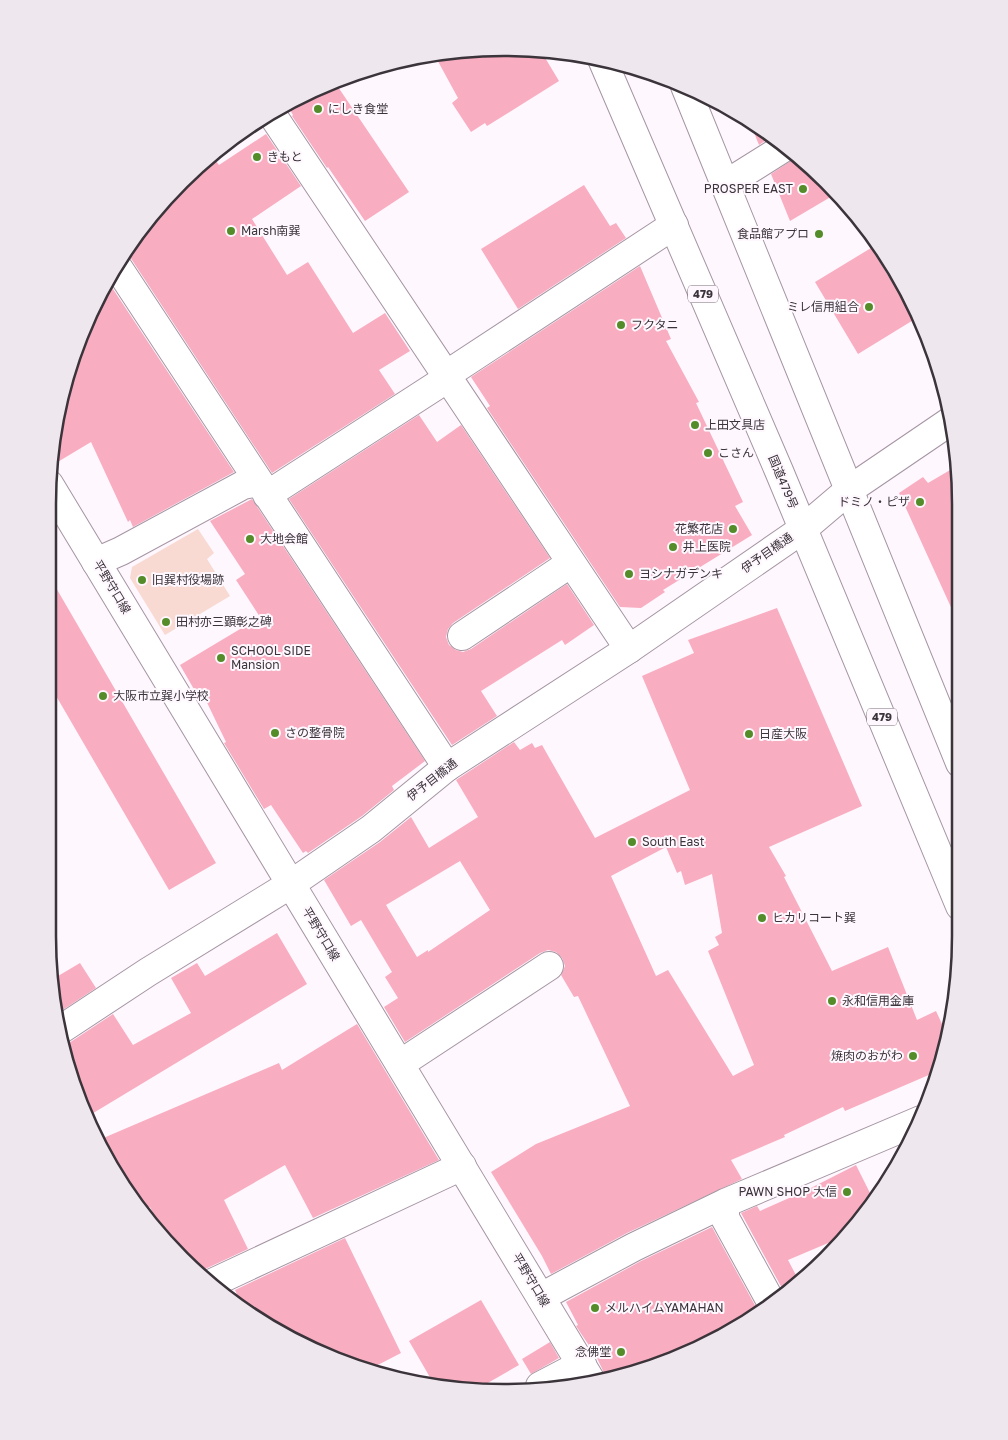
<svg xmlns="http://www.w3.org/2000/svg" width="1008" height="1440" font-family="'Golos Text','Noto Sans JP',sans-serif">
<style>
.green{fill:#f8dad3}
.building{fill:#f9adc1;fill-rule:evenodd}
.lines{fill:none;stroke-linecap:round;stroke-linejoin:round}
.minor-casing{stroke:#a595a3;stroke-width:30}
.tertiary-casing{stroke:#a595a3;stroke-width:30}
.secondary-casing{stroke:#a595a3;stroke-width:30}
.trunk-casing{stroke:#a595a3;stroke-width:30}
.minor{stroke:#fff;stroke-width:28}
.tertiary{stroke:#fff;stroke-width:28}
.secondary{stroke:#fff;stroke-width:28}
.trunk{stroke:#fff;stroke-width:28}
.poi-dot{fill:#538c28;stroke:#fef7fd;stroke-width:2}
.labels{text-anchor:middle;stroke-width:4;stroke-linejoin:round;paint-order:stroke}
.shield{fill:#fef7fd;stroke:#766e74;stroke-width:1}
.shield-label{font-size:11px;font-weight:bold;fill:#3b343a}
.poi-label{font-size:12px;fill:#3b343a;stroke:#fef7fd;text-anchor:start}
.street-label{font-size:12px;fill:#3b343a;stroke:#fef7fd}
.rim{fill:none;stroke:#3b343a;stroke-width:2.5}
</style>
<rect width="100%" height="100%" fill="#fef7fd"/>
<path class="green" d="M198 529 214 553 207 559 230 596 165 635 130 578 132 567Z"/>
<path class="building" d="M504 48 541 51 559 81 487 126 485 123 471 132 452 103 458 98 434 54Z
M334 81 409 192 365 221 328 167 327 168 292 116 293 115 289 108 321 87Z
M749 120 758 125 772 136 759 145Z
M266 134 301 186 252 219 287 275 308 262 353 333 385 313 410 351 379 370 395 394 272 473 130 257 126 254 179 184 216 161 219 165Z
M797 157 826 180 834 195 790 221 771 174Z
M584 185 610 226 616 223 626 238 518 309 481 249Z
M871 248 915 319 858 354 815 282Z
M640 266 671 339 666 341 699 402 696 403 743 502 735 506 752 535 663 590 665 592 641 608 620 607 487 408 490 406 471 377Z
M107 280 234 472 133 527 130 520 128 522 91 442 51 466 56 415Z
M419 415 437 442 461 425 550 558 453 623 448 629 446 637 449 645 456 650 463 652 471 649 567 584 594 625 565 645 562 640 481 691 497 716 452 745 289 499Z
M957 466 960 504V627L899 493 923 477 928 483Z
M252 499 425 761 392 786 394 790 362 816 308 853 306 851 303 853 271 805 264 809 224 743 226 742 200 688 195 691 180 665 260 617 236 580 245 574 210 521Z
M48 574 216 863 169 890 48 682Z
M777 608 862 806 769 847 786 876 784 877 832 971 888 947 917 1020 936 1011 948 1037 938 1071 845 1111 843 1107 784 1135 785 1137 731 1160 742 1179 627 1233 551 1274 542 1256 491 1172 536 1144 630 1106 578 996 574 997 561 975 565 966 562 958 556 952 548 950 540 953 405 1042 384 1007 398 998 385 977 392 972 361 920 351 926 324 880 380 842 411 817 429 848 478 817 456 780 514 742 520 750 532 743 535 748 542 745 595 838 690 790 642 676 694 653 688 640ZM666 847 677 873 681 871 685 885 712 874 722 933 715 937 719 945 708 951 754 1065 733 1076 668 970 656 976 611 876ZM460 861 490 910 428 952V950L417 957 386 905Z
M277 933 307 984 90 1115 63 1054 62 1045 69 1043 113 1014 133 1045 191 1013 171 978 197 963 205 976Z
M80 963 96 988 58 1013 53 979Z
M357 1024 439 1160 313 1218 285 1165 224 1200 248 1249 203 1270 198 1274 162 1232 150 1207 143 1211 124 1189 101 1139 279 1063 282 1070Z
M856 1165 874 1201 847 1235 788 1260 798 1279 783 1290 741 1213 757 1206 760 1211 805 1191Z
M712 1227 757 1309 706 1345 607 1379 596 1356 576 1326 578 1325 566 1302 641 1261Z
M345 1238 401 1353 370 1369 329 1358 241 1303 235 1290Z
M481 1300 519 1365 479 1388 445 1389 435 1386 409 1341Z
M550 1342 559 1358 531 1374 522 1359Z"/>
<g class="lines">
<g class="minor-casing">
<path id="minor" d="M271 113 629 649
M726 184 785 147
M117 266 447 767
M446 375 674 225
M267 495 448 378
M96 562 121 551 243 485 259 482
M462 636 571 563
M400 1064 549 966
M725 1203V1218L770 1300
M210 1284 462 1166
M541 1297 634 1247 725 1203 921 1120
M540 1386 582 1364"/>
</g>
<g class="tertiary-casing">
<path id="tertiary" d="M60 1030 148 972 291 884 371 829 447 767 629 649 803 529 849 490 952 420"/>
</g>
<g class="secondary-casing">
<path id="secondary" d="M49 484 593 1384"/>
</g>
<g class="trunk-casing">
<path id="trunk" d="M602 59 779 471 960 906
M685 86 960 763"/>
</g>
<use href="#minor" class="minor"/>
<use href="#tertiary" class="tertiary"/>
<use href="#secondary" class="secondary"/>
<use href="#trunk" class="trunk"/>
</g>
<g class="poi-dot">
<circle cx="318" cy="109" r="5"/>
<circle cx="257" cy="157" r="5"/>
<circle cx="803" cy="189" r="5"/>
<circle cx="231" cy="231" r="5"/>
<circle cx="819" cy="234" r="5"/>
<circle cx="869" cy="307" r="5"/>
<circle cx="621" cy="325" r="5"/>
<circle cx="695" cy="425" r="5"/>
<circle cx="708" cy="453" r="5"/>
<circle cx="920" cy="502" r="5"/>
<circle cx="733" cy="529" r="5"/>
<circle cx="250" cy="539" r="5"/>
<circle cx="673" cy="547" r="5"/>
<circle cx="629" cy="574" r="5"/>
<circle cx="142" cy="580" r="5"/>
<circle cx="166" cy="622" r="5"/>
<circle cx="221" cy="658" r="5"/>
<circle cx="103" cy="696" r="5"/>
<circle cx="275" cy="733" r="5"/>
<circle cx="749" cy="734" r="5"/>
<circle cx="632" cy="842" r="5"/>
<circle cx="762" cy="918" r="5"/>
<circle cx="832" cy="1001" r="5"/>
<circle cx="913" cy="1056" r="5"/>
<circle cx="847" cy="1192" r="5"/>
<circle cx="595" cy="1308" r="5"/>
<circle cx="621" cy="1352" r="5"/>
</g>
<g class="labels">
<g class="shield">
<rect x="688" y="285.5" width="30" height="17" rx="4"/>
<rect x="867" y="708.5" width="30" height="17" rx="4"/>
</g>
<g class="shield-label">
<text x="703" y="298">479</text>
<text x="882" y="721">479</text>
</g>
<g class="poi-label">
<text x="328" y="113">にしき食堂</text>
<text x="267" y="161">きもと</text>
<text x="793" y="193" text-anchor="end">PROSPER EAST</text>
<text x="241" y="235">Marsh南巽</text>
<text x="809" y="238" text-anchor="end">食品館アプロ</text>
<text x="859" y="311" text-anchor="end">ミレ信用組合</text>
<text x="631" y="329">フクタニ</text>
<text x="705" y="429">上田文具店</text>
<text x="718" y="457">こさん</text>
<text x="910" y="506" text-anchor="end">ドミノ・ピザ</text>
<text x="723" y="533" text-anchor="end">花繁花店</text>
<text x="260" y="543">大地会館</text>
<text x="683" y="551">井上医院</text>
<text x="639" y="578">ヨシナガデンキ</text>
<text x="152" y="584">旧巽村役場跡</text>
<text x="176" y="626">田村亦三顕彰之碑</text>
<text x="231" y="655">SCHOOL SIDE<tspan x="231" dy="14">Mansion</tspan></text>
<text x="113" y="700">大阪市立巽小学校</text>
<text x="285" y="737">さの整骨院</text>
<text x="759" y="738">日産大阪</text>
<text x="642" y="846">South East</text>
<text x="772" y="922">ヒカリコート巽</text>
<text x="842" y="1005">永和信用金庫</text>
<text x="903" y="1060" text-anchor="end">焼肉のおがわ</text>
<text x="837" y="1196" text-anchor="end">PAWN SHOP 大信</text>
<text x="605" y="1312">メルハイムYAMAHAN</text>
<text x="611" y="1356" text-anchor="end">念佛堂</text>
</g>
<g class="street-label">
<text transform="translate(783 482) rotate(67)" y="4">国道479号</text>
<text transform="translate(767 553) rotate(-35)" y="4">伊予目橋通</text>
<text transform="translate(112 587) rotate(59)" y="4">平野守口線</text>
<text transform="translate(432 780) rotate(-38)" y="4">伊予目橋通</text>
<text transform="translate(321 934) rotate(59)" y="4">平野守口線</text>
<text transform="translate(531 1280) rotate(59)" y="4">平野守口線</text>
</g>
</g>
<path d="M0 0H1008V1440H0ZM504 56H504A448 448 0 0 1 952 504V936A448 448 0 0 1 504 1384H504A448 448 0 0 1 56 936V504A448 448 0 0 1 504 56Z" fill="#eee7ed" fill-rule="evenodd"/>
<path class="rim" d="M504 56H504A448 448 0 0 1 952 504V936A448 448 0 0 1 504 1384H504A448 448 0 0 1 56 936V504A448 448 0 0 1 504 56Z"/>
</svg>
